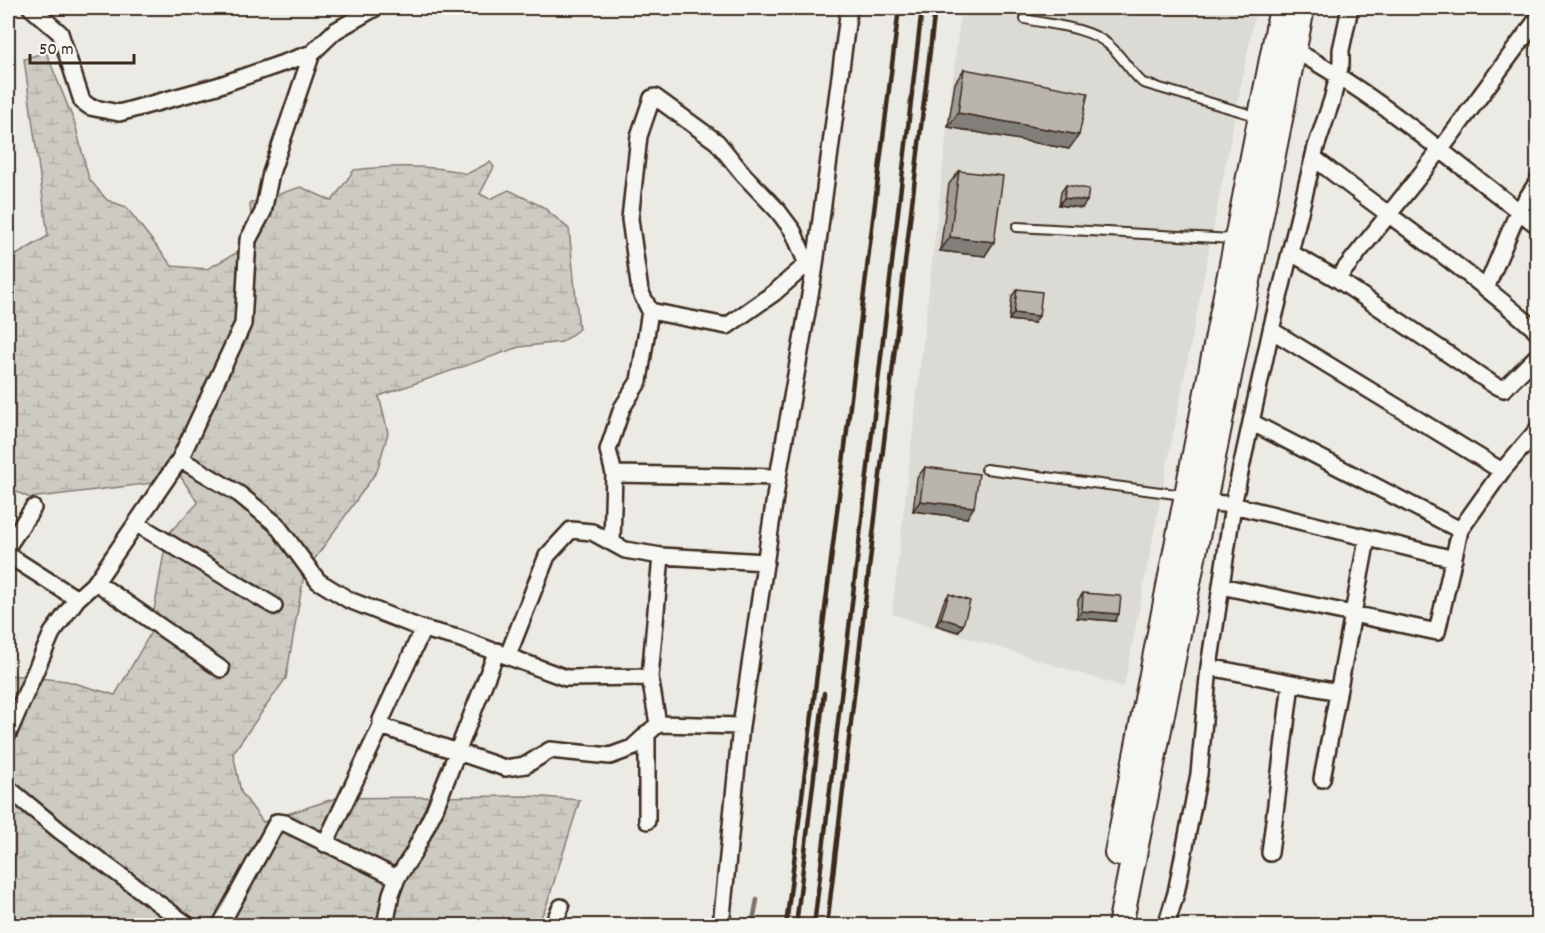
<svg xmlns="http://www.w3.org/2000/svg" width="1545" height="933" font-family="Dekko,sans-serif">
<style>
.built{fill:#dcdad4}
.wetland{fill:url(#wetland-marsh);stroke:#847a71;stroke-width:1.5}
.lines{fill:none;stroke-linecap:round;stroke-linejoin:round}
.stream{stroke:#7c7167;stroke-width:4.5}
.service-casing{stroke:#3b2a1e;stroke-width:12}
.minor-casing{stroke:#3b2a1e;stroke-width:20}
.trunk-casing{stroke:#3b2a1e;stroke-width:28}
.service{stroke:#f6f6f2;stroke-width:8}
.minor{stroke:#f6f6f2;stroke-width:15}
.trunk{stroke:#f6f6f2;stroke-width:24}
.rail{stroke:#3b2a1e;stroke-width:4.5}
.wall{fill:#a09b96;stroke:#3b2a1e;stroke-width:1.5}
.shaded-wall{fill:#827e7a;stroke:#3b2a1e;stroke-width:1.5}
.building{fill:#bab4ae;stroke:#3b2a1e;stroke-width:1.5}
</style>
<defs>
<pattern id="wetland-marsh" width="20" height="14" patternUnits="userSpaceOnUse" patternTransform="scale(1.5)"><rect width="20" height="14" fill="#cdcac4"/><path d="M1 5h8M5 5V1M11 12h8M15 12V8" fill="none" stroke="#b1aea8"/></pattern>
</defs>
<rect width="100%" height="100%" fill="#ebeae5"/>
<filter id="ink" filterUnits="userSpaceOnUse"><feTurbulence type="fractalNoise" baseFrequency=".0167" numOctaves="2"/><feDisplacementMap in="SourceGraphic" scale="12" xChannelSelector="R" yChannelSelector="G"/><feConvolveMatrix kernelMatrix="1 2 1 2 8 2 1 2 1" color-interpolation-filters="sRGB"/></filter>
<g filter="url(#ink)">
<path class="built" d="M961 8H1256L1124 687 892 614Z"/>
<path class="wetland" d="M46 52 75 124 89 179 107 200 126 207 172 266 207 269 253 244 250 203 301 187 332 201 354 170C390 166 432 164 467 174L490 162 494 167 480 194 490 199 509 190 543 207 569 229 579 329 562 342 519 347 379 396 388 433 377 471 304 574 286 678 233 753 241 792 263 822 336 798 529 796 580 800 546 907 537 925H8V686L11 675 67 681 115 695 150 634 167 535 198 503 177 471 153 483 30 498 8 488V260L48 236 24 59Z"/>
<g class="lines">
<path class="stream" d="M752 926 757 900"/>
<g class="service-casing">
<path id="service" d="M1025 19C1051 25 1089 27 1109 45 1123 57 1130 72 1143 83L1256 116
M1017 227 1233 239
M986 469 1183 495"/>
</g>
<g class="minor-casing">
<path id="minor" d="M31 8 60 33 82 101 90 107 119 113 217 86 312 53 335 31 375 8
M1294 50C1383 98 1458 166 1538 226
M1314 158C1388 216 1467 269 1538 332
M1291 253 1337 279 1494 385 1504 389 1538 355
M1337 279 1441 149 1538 18
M1487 286 1518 212 1538 181
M650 311 727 326 774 293 807 264
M1271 330 1502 471
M1253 423 1460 530
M180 459 239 494 276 524 318 581 349 600 423 629 381 720V726L505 768 526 765 550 750 610 756 632 748 658 724 741 726
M614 474 778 477
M1205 502 1233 505 1454 559
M137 524 274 606
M612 542 614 474 608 450 622 408 639 381 650 311 640 291 630 219 639 136 652 98 655 97 717 142 743 174 778 211 793 231 807 264 814 272
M8 546 33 508
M8 555 77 599 52 633 8 734
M96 582 221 669
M1221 586 1437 632 1460 530 1502 471 1538 429
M77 599 96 582 180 459 243 324 248 240 263 212 271 173 312 53
M423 629 458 638 566 678 650 677
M508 655 547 556 571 530 592 532 625 550 661 556
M1209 667 1338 692
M658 724 650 677 661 556 766 562
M647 733V821
M1322 779 1367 539
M8 788 60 831 189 926
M325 844 381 726
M1270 853 1291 683
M220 926 277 822 285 823 397 878
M385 926 391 894 397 878 413 854 434 811 497 651
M552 926 561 907
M721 926 741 726 778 477 814 272 849 8
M1166 926 1176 893 1199 774 1209 667 1233 505 1271 330 1316 147 1332 100 1341 63V50L1350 8"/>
</g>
<g class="trunk-casing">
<path id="trunk" d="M1117 853 1282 8
M1120 926 1302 8"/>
</g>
<use href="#service" class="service"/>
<use href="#minor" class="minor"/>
<use href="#trunk" class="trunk"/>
<path class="rail" d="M786 926 899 8
M796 926 824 693
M814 926 922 8
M827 926 935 8"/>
</g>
<path class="wall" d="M964 69 1069 149 948 127 955 83Z
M959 171 985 256 940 251 949 184Z
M1066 185 1082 208 1059 205 1061 192Z
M1017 289 1034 323 1009 320 1012 296Z
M925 467 967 518 913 511 917 478Z
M1083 593 1115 621 1077 618 1078 600Z
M949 594 963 625 958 632 936 625 944 601Z"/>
<path class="shaded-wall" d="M958 113 1079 135 1069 149 948 127Z
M1064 198 1087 201 1082 208 1059 205Z
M950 237 994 242 985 256 940 251Z
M1014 313 1039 316 1034 323 1009 320Z
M920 501 974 507 967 518 913 511Z
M1082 611 1119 614 1115 621 1077 618Z
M941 618 963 625 958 632 936 625Z"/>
<path class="building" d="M964 69 1088 93 1079 135 958 113Z
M959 171 1003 176 994 242 950 237Z
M1066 185 1089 189 1087 201 1064 198Z
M1017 289 1042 292 1039 316 1014 313Z
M925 467 979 474 974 507 920 501Z
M1083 593 1121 596 1119 614 1082 611Z
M949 594 970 601 963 625 941 618Z"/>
</g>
<rect width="1545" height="933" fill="none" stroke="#f6f6f2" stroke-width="30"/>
<rect x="15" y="15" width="1515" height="903" fill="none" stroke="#3b2a1e" stroke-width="2" filter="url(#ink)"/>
<path d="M30 54v9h104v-9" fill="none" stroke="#3b2a1e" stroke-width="3"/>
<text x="39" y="54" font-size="18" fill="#3b2a1e" stroke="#f6f6f2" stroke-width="4.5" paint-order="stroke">50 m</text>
</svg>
